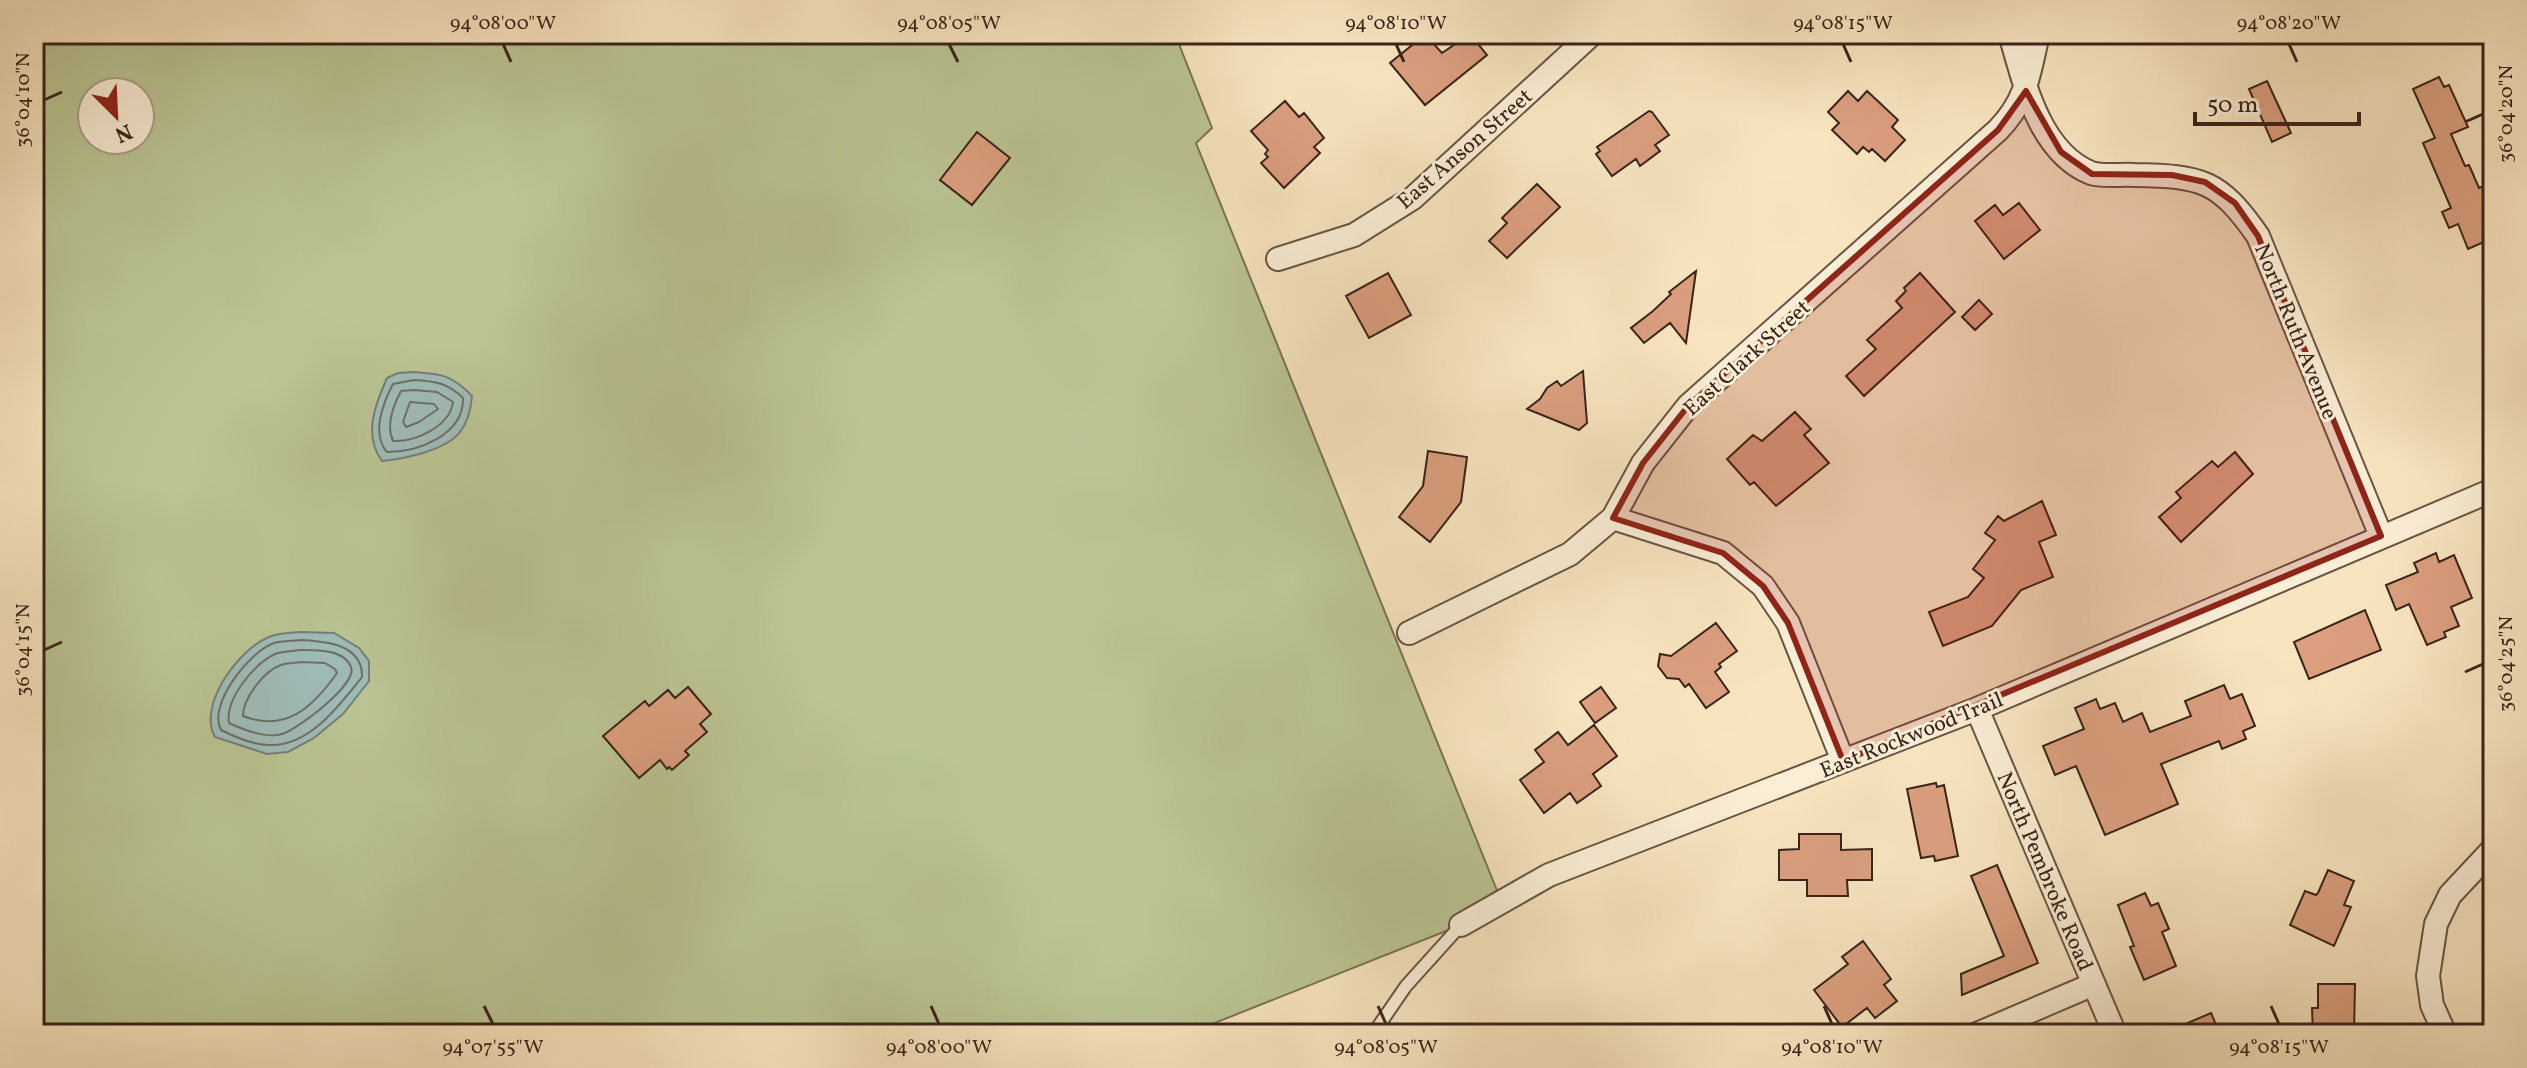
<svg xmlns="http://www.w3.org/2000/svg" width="2527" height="1068" font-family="Vollkorn,serif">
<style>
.green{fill:#bbc594;stroke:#7a7457;stroke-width:2;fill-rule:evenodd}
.water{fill:#9fbdb9;stroke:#767f79;stroke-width:2}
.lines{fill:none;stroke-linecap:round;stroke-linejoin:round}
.shore{stroke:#6c706a;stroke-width:2}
.building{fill:#db9f7f;stroke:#39231a;stroke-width:2}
.lane-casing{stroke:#695444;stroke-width:15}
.street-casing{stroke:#695444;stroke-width:26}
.lane{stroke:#faeed6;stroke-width:11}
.street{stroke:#faeed6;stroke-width:22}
.marked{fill:#8f2418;fill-opacity:0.2;stroke:#8f2418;stroke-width:6;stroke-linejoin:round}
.ticks{fill:none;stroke:#39231a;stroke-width:3}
.labels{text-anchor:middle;stroke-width:6;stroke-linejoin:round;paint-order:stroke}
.street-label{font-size:22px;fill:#39231a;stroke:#faeed6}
.neatline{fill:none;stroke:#39231a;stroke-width:3}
.ticks-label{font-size:20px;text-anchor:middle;fill:#39231a}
</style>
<rect width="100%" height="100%" fill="#f8e5c0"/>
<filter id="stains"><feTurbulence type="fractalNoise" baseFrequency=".0025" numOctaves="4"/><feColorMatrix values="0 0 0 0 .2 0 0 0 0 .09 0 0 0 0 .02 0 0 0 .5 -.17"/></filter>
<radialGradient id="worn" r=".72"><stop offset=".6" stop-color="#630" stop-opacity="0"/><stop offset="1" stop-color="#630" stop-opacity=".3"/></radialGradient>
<path class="green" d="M34 34H1175L1212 128 1196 143 1502 903 1461 925 1187 1034H34ZM92 92H140V140H92Z"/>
<path class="water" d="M414 372C442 374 452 375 472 396 471 408 468 422 460 432 447 450 404 459 382 461 363 435 375 405 387 378L398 373Z
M300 632 334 633 359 648 369 661V681L343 714 314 738 288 752 267 754 215 737C197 705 239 649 269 637 278 633 290 633 300 632Z"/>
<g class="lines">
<path class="shore" d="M414 380C435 381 448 383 463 398 464 435 418 452 387 452 371 434 383 403 393 384Z
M414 390 437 392 453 402C450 426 416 442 393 441 386 426 393 406 401 391Z
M410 402 434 404 438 409 419 422 406 427 403 422Z
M300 640C325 641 363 644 362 677 340 705 309 747 269 745 253 745 235 737 221 730 207 705 250 651 274 643 282 641 292 641 300 640Z
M301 650C316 650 344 649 351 667 358 684 298 729 282 734 266 739 244 730 229 723 225 699 254 664 275 654 282 651 293 651 301 650Z
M301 662 325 663 335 669 337 673C313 707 286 733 243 716 243 698 264 671 281 665 287 663 295 663 301 662Z"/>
</g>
<path class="building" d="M1470 34 1487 55 1425 105 1390 63 1422 37 1427 42 1430 40 1442 53Z
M2439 77 2444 87 2449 85 2468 127 2451 134 2465 166 2469 165 2479 188 2484 186 2493 207V238L2468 249 2458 224 2449 228 2442 212 2451 208 2423 143 2435 138 2413 89Z
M2267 81 2291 133 2272 142 2249 89Z
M1848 91 1858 101 1867 91 1898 120 1892 127 1905 140 1885 161 1872 149 1869 152 1863 147 1857 154 1832 130 1839 123 1828 112Z
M1285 101 1299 117 1304 113 1324 138 1314 147 1320 153 1284 188 1261 163 1268 157 1265 154 1268 150 1251 131Z
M1649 111 1652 112 1669 135 1655 145 1660 151 1640 166 1636 159 1612 176 1596 154 1600 151 1597 147Z
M977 132 1010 158 972 205 940 180Z
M1537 184 1560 207 1507 258 1489 241 1507 223 1502 218Z
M2019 203 2040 230 2004 259 1975 221 1995 205 2003 215Z
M1696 271 1686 343 1670 323 1644 343 1631 328 1653 311 1671 294 1669 292Z
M1388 273 1411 315 1369 338 1346 296Z
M1920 273 1955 312 1864 396 1846 376 1876 349 1867 340 1902 308 1896 301 1906 291 1904 288Z
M1979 300 1992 314 1975 330 1962 317Z
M1583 371 1587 423 1579 430 1527 409 1540 399 1547 388 1557 381 1561 386Z
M1795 412 1811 429 1804 435 1829 463 1776 506 1754 482 1750 485 1727 459 1753 435 1762 441Z
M1428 451 1467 457 1461 502 1430 542 1399 517 1423 486Z
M2235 452 2253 474 2181 542 2159 517 2181 498 2176 492 2212 461 2218 467Z
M2042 501 2056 535 2039 542 2053 577 2021 590 1992 626 1943 646 1929 612 1968 597 1984 578 1973 569 1995 540 1985 533 1998 516 2004 521Z
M2436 553 2439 562 2454 555 2472 598 2451 607 2459 626 2444 632 2446 637 2427 645 2409 604 2396 610 2386 585 2418 572 2414 563Z
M2365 610 2381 650 2309 679 2294 642Z
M1716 623 1737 651 1719 664 1721 667 1715 672 1729 692 1706 708 1689 684 1685 687 1679 679 1667 678 1658 666 1660 654 1671 656Z
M2224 685 2230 699 2242 694 2255 726 2243 731 2246 739 2222 749 2219 741 2161 764 2178 804 2105 835 2076 766 2055 775 2043 746 2084 729 2075 708 2096 699 2100 709 2115 703 2123 722 2142 713 2150 732 2191 716 2185 701Z
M688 687 711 714 700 724 707 732 685 751 689 755 672 770 669 767 667 769 660 760 639 778 603 736 645 701 649 706 668 690 675 698Z
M1601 687 1616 708 1595 723 1580 702Z
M1594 725 1617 756 1593 774 1601 786 1577 803 1570 793 1544 813 1520 780 1544 762 1535 750 1558 732 1568 745Z
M1936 783 1937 787 1944 785 1958 856 1935 861 1934 856 1921 858 1907 789Z
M1799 834H1841V850L1872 849V880H1847L1848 896H1807V880H1779V850L1799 849Z
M1997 865 2038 963 1962 995 1961 974 2004 956 1971 876Z
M2328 870 2354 881 2344 905 2351 907 2334 946 2290 925 2305 891 2316 895 2318 893Z
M2145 893 2151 906 2158 903 2169 929 2162 932 2176 966 2144 980 2130 947 2134 946 2118 905Z
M1863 941 1891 979 1884 985 1897 1001 1875 1018 1867 1008 1842 1027 1814 990 1848 964 1842 957Z
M2318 984H2355L2354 1034H2313L2312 1008H2318Z
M2211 1013 2220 1034H2162Z"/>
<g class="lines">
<g class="lane-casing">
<path id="lane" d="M1373 1034 1406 986 1461 925"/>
</g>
<g class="street-casing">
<path id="street" d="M2010 34C2024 82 2039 152 2091 173 2103 177 2122 174 2134 175 2202 176 2219 180 2258 236L2381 536
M1278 259 1354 235 1413 198 1592 34
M1613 518 1723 553 1763 586 1788 623 1843 761
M1409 633 1570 554 1613 518 1643 463 1688 406 1998 130C2027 100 2029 74 2038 34
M1977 709 2115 1034
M1461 925 1549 875 1977 709 2493 490
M1977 1034 2094 984
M2445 1034 2432 1005 2428 976 2436 924 2450 895 2493 849"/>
</g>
<use href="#lane" class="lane"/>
<use href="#street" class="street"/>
</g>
<path class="marked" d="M2026 91 2061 152 2092 174 2172 175 2205 182 2235 203 2258 236 2381 536 1843 761 1788 623 1763 586 1723 553 1613 518 1643 463 1688 406 1998 130Z"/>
<path class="ticks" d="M503 44 511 62M949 44 958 62M1396 44 1404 62M1843 44 1851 62M2289 44 2297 62M44 100 62 92M2465 122 2483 114M44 650 62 642M2465 672 2483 664M484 1006 493 1024M931 1006 939 1024M1378 1006 1386 1024M1824 1006 1832 1024M2271 1006 2279 1024"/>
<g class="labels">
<g class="street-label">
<text transform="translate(1464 148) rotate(-41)" y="8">East Anson Street</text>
<text transform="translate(2297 331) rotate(68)" y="8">North Ruth Avenue</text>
<text transform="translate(1746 357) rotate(-42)" y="8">East Clark Street</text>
<text transform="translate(1911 734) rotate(-22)" y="8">East Rockwood Trail</text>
<text transform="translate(2046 871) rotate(67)" y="8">North Pembroke Road</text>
</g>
</g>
<rect width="2527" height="1068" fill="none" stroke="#f8e5c0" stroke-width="88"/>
<g transform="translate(116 116) rotate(156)"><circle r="38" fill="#faeed6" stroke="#ad9d8b" stroke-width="2"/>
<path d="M0-6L14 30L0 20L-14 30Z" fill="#8f2418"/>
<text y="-12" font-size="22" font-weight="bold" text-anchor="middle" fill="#39231a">N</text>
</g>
<path d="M2195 112v12h164v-12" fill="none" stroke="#39231a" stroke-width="4"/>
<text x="2207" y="112" font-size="24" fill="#39231a" stroke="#faeed6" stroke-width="6" paint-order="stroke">50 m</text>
<rect x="44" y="44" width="2439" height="980" class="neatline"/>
<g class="ticks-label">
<text x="503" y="29">94°08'00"W</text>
<text x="949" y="29">94°08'05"W</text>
<text x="1396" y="29">94°08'10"W</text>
<text x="1843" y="29">94°08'15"W</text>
<text x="2289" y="29">94°08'20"W</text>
<text transform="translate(22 100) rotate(-90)" y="7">36°04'10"N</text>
<text transform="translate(2505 114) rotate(-90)" y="7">36°04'20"N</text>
<text transform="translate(22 650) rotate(-90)" y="7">36°04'15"N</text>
<text transform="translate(2505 664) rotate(-90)" y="7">36°04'25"N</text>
<text x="493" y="1053">94°07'55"W</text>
<text x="939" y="1053">94°08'00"W</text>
<text x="1386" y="1053">94°08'05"W</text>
<text x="1832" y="1053">94°08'10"W</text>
<text x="2279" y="1053">94°08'15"W</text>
</g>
<rect width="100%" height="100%" filter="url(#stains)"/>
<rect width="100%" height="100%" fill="url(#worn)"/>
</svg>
